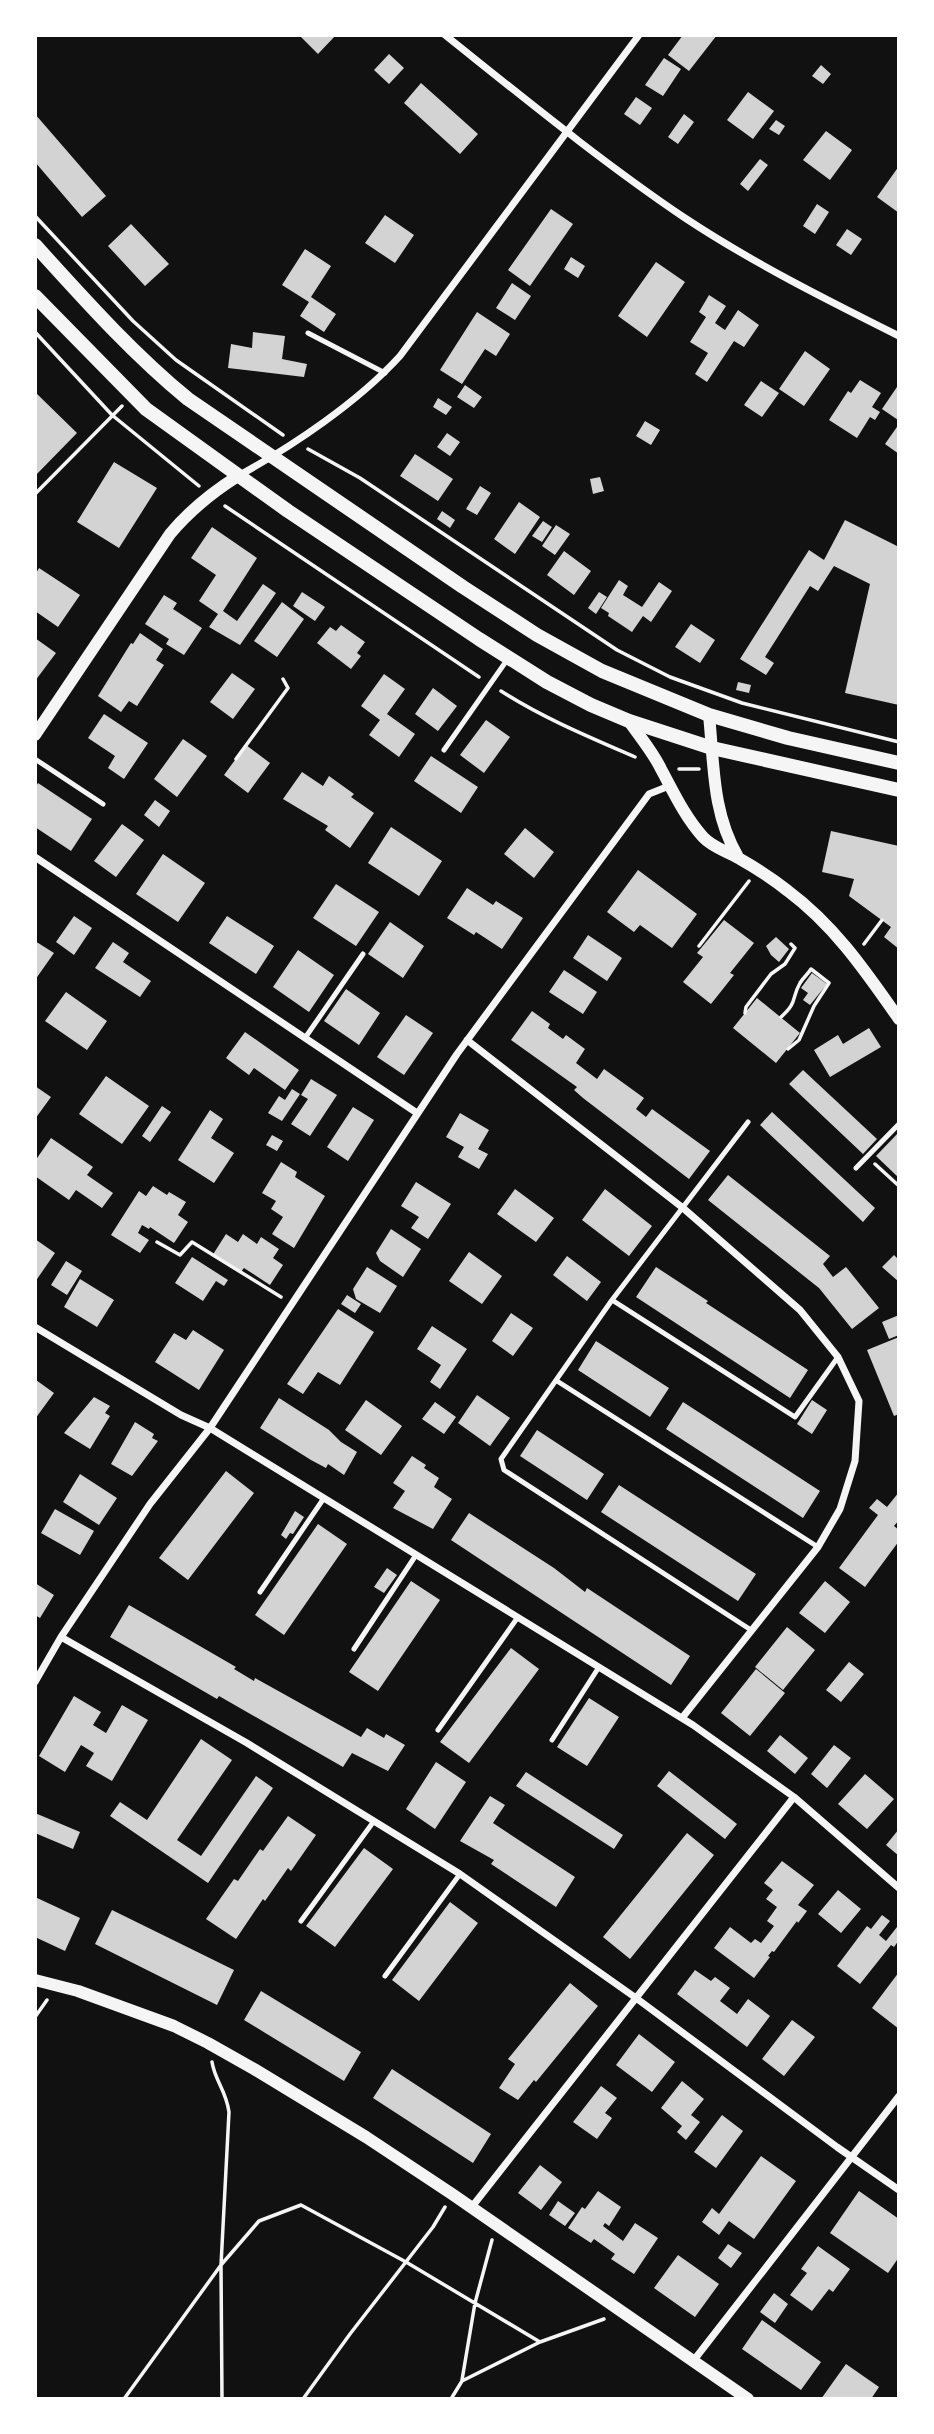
<svg xmlns="http://www.w3.org/2000/svg" width="934" height="2434" font-family="Poppins,sans-serif">
<style>
.building{fill:#d3d3d3}
.lines{fill:none;stroke-linecap:round;stroke-linejoin:round}
.path{stroke:#f5f5f5;stroke-width:3.5}
.service{stroke:#f5f5f5;stroke-width:5}
.minor{stroke:#f5f5f5;stroke-width:7}
.tertiary{stroke:#f5f5f5;stroke-width:12}
.secondary{stroke:#f5f5f5;stroke-width:14}
</style>
<rect width="100%" height="100%" fill="#111"/>
<path class="building" d="M299 35H336L318 54Z
M683 35H717L689 71 668 55Z
M389 54 404 68 389 84 374 70Z
M664 58 681 69 663 96 645 85Z
M821 65 831 74 823 84 812 76Z
M421 83 478 134 460 154 404 103Z
M748 92 774 111 753 139 727 120Z
M636 97 652 108 640 125 624 114Z
M35 114 106 196 82 217 35 162Z
M684 114 694 122 678 144 668 137Z
M776 120 785 126 779 135 769 129Z
M826 131 852 150 830 180 803 160Z
M760 159 768 165 748 191 740 184Z
M899 166V213L877 197Z
M817 204 829 212 815 234 803 226Z
M551 209 573 224 530 286 508 270Z
M385 215 414 235 395 263 365 243Z
M131 224 169 264 145 286 108 246Z
M847 229 862 239 851 255 836 245Z
M305 249 331 266 311 297 336 314 324 332 300 316 309 302 282 285Z
M571 257 585 266 578 278 564 269Z
M656 262 685 282 647 337 618 316Z
M512 283 531 296 515 320 496 308Z
M709 295 726 306 715 323 725 330 738 310 759 325 744 347 734 341 707 382 695 374 708 353 690 342 706 317 699 312Z
M477 312 510 334 496 356 485 349 462 384 440 370Z
M253 332 285 336 282 359 307 364 304 377 228 368 231 344 252 348Z
M805 351 830 369 804 406 779 389Z
M860 380 881 393 872 407 880 412 875 420 870 417 857 438 829 420 848 391 851 393Z
M761 381 779 393 762 417 744 405Z
M899 384V418L898 420 882 409Z
M465 385 482 397 474 408 457 397Z
M35 392 77 433 35 476Z
M438 398 452 407 446 415 433 407Z
M645 421 660 430 651 445 636 436Z
M899 424V454L885 444Z
M447 433 460 442 450 456 437 447Z
M415 454 453 479 438 501 400 476Z
M114 462 157 488 119 548 77 522Z
M600 477 604 491 593 494 590 479Z
M480 486 491 493 477 515 466 509Z
M519 502 540 517 515 554 494 539Z
M442 511 455 520 450 528 437 519Z
M845 520 899 547V705L845 693 870 584 834 566 818 591 810 586 765 657 774 663 766 675 740 659 809 550 824 560Z
M543 521 552 527 542 542 532 536Z
M556 525 570 534 555 555 542 546Z
M212 527 257 558 223 611 237 621 263 584 276 593 240 645 209 627 218 614 199 601 216 575 191 558Z
M564 551 591 571 574 595 547 575Z
M39 568 80 595 58 627 35 611V575Z
M619 580 628 586 623 595 642 607 659 582 672 591 651 622 643 616 632 632 608 616 609 613 601 608Z
M302 592 325 607 315 621 293 606Z
M599 592 607 597 596 614 588 608Z
M164 595 177 603 173 609 202 628 184 655 166 644 169 639 145 624Z
M282 602 304 619 277 657 254 641Z
M691 624 715 640 700 663 675 647Z
M341 625 365 642 357 653 361 656 351 669 317 643 330 627 336 631Z
M140 633 163 649 156 660 164 665 137 706 129 701 121 712 98 696 131 643 133 644Z
M35 638 56 653 35 681Z
M232 673 255 689 233 719 210 702Z
M384 674 405 689 387 714 415 734 399 757 369 735 380 720 361 706Z
M738 682 751 685 749 693 736 690Z
M433 688 457 706 438 731 415 714Z
M104 714 148 743 124 779 108 768 115 756 88 738Z
M486 720 510 737 484 773 460 755Z
M183 739 207 756 177 797 154 779Z
M246 745 270 763 248 793 224 775Z
M431 756 478 787 461 813 414 781Z
M302 772 323 786 329 776 354 794 351 797 374 813 350 848 325 830 328 826 283 799Z
M38 783 92 819 71 851 35 827V788Z
M155 800 170 811 159 827 144 815Z
M122 824 144 840 116 877 94 861Z
M391 827 442 861 419 896 368 863Z
M525 828 554 852 534 878 504 854Z
M831 831 899 846 897 894 899 896V949L884 937 891 927 849 896 854 879 822 872Z
M163 854 205 883 178 922 136 894Z
M638 870 697 914 672 948 640 925 634 932 607 912Z
M336 884 379 912 356 946 313 918Z
M467 888 493 905 496 901 523 918 502 949 476 932 474 935 447 918Z
M74 916 92 928 74 955 56 942Z
M227 916 274 946 256 974 209 943Z
M724 920 754 943 730 973 734 975 711 1004 683 982 703 957 697 953Z
M390 922 424 946 403 978 368 954Z
M588 935 622 958 607 981 573 958Z
M776 937 789 949 779 962 771 955 766 946Z
M35 941 54 953 35 980Z
M113 942 129 953 123 962 151 981 140 997 95 968Z
M298 950 334 975 309 1012 273 987Z
M564 970 597 992 583 1014 549 992Z
M812 973 827 984 810 1005 803 1000 808 993 801 988Z
M346 989 380 1013 359 1045 324 1021Z
M66 992 107 1021 87 1050 45 1021Z
M757 998 800 1033 776 1063 733 1028Z
M532 1011 550 1024 548 1028 563 1039 566 1035 585 1049 576 1063 597 1079 604 1069 644 1098 636 1109 646 1117 652 1109 710 1151 689 1179 583 1098 574 1090 577 1087 511 1040Z
M406 1015 433 1033 404 1075 377 1057Z
M869 1028 881 1047 830 1077 814 1050 838 1035 843 1044Z
M245 1032 299 1070 285 1090 254 1068 249 1075 226 1058Z
M803 1070 877 1139 863 1154 789 1084Z
M106 1076 149 1106 122 1144 79 1114Z
M311 1079 337 1095 310 1136 291 1124 308 1099 301 1095Z
M35 1086 51 1097 35 1119Z
M292 1089 300 1094 282 1121 268 1113 279 1096 285 1100Z
M162 1106 171 1112 150 1142 142 1136Z
M353 1107 374 1120 348 1161 327 1147Z
M210 1110 223 1119 211 1138 234 1153 214 1183 178 1160Z
M772 1112 875 1208 863 1222 760 1125Z
M460 1113 489 1130 478 1149 488 1154 479 1169 458 1157 464 1147 446 1137Z
M899 1132V1178L876 1156Z
M272 1135 283 1141 277 1151 266 1145Z
M51 1138 93 1167 87 1175 113 1193 102 1208 76 1190 69 1200 35 1176V1161Z
M281 1162 297 1172 295 1177 325 1196 294 1248 272 1234 283 1217 271 1209 276 1201 262 1193Z
M728 1175 830 1256 823 1264 833 1277 846 1267 879 1308 852 1329 819 1288 708 1200Z
M416 1182 451 1204 428 1239 411 1228 419 1217 401 1206Z
M153 1186 167 1195 169 1192 186 1202 178 1215 188 1222 174 1243 150 1227 149 1229 142 1225 138 1233 149 1240 140 1253 111 1235 139 1191 146 1196Z
M515 1189 554 1218 536 1242 497 1214Z
M605 1189 652 1226 629 1256 582 1220Z
M391 1229 421 1249 403 1277 380 1261 376 1253Z
M226 1234 238 1242 243 1234 257 1244 261 1237 279 1249 273 1258 283 1265 270 1285 244 1268 240 1273 212 1256Z
M35 1239 55 1253 35 1282Z
M469 1252 502 1276 482 1304 449 1281Z
M894 1255 899 1260V1282L882 1267Z
M567 1256 601 1282 587 1301 553 1275Z
M192 1257 228 1280 224 1286 216 1281 203 1301 175 1283Z
M66 1261 82 1271 67 1295 51 1285Z
M367 1267 397 1286 380 1313 356 1299 353 1289Z
M656 1267 708 1301 706 1303 808 1370 790 1398 636 1297Z
M80 1279 114 1300 97 1327 64 1307Z
M347 1295 361 1304 355 1313 341 1304Z
M338 1309 374 1332 340 1385 318 1372 303 1394 287 1384Z
M511 1313 533 1328 513 1356 492 1341Z
M899 1315V1335L889 1339 882 1322Z
M432 1326 467 1349 440 1389 430 1382 441 1365 417 1349Z
M193 1330 224 1350 199 1390 155 1362 174 1333 186 1340Z
M899 1337V1414L894 1416 867 1350Z
M596 1341 669 1388 650 1417 578 1370Z
M36 1380 54 1393 35 1419V1382Z
M477 1395 510 1418 490 1446 458 1423Z
M94 1397 110 1406 105 1413 110 1416 90 1449 64 1433Z
M279 1398 329 1430 341 1442 357 1452 344 1475 328 1464 326 1468 311 1460 260 1428Z
M366 1400 402 1426 381 1455 345 1430Z
M812 1400 827 1410 812 1434 797 1424Z
M435 1402 456 1417 444 1434 422 1419Z
M683 1402 820 1491 803 1518 666 1429Z
M135 1422 154 1434 152 1438 158 1441 132 1476 111 1464Z
M537 1430 604 1474 587 1500 520 1456Z
M412 1456 426 1465 424 1468 439 1478 434 1487 452 1499 433 1529 393 1508 405 1491 393 1483Z
M226 1471 254 1493 188 1580 159 1558Z
M80 1474 117 1498 99 1525 63 1502Z
M619 1485 756 1574 738 1601 601 1512Z
M899 1492V1520L894 1526 899 1530V1541L865 1587 839 1568 878 1515 869 1508 877 1499 887 1507Z
M55 1509 94 1531 80 1555 41 1533Z
M295 1511 304 1517 293 1534 290 1533 286 1539 281 1535Z
M469 1513 554 1568 585 1592 587 1588 690 1656 671 1685 451 1540Z
M318 1524 347 1544 284 1635 255 1615Z
M387 1568 397 1575 384 1593 374 1587Z
M411 1581 440 1600 378 1691 349 1672Z
M825 1581 850 1602 825 1633 799 1613Z
M35 1583 54 1595 40 1618 35 1615Z
M129 1605 236 1667 234 1669 254 1681 255 1678 361 1737 367 1728 384 1738 386 1734 405 1745 388 1771 352 1753 343 1767 219 1696 217 1699 110 1637Z
M787 1627 815 1650 783 1690 755 1667Z
M511 1648 539 1669 469 1763 440 1742Z
M849 1662 864 1674 841 1702 826 1690Z
M756 1669 785 1693 750 1736 721 1713Z
M74 1696 101 1712 93 1725 106 1733 122 1705 148 1720 112 1781 86 1766 94 1753 81 1745 65 1772 39 1756Z
M589 1698 619 1717 587 1766 557 1747Z
M780 1735 808 1758 795 1774 767 1751Z
M201 1739 232 1760 177 1840 201 1856 256 1776 273 1788 208 1883 110 1816 120 1802 147 1820Z
M834 1745 851 1758 827 1788 811 1774Z
M436 1762 466 1782 435 1829 406 1809Z
M669 1771 737 1824 725 1839 657 1786Z
M526 1772 623 1835 614 1849 516 1786Z
M865 1774 894 1799 867 1829 838 1804Z
M490 1796 505 1805 493 1823 575 1877 556 1907 491 1864 494 1860 460 1841Z
M35 1813 80 1832 73 1849 35 1833Z
M288 1816 316 1835 291 1871 288 1868 265 1901 263 1899 236 1939 206 1919 234 1879 238 1881 260 1849 263 1851Z
M899 1829V1856L886 1845Z
M687 1833 714 1855 630 1959 603 1937Z
M364 1848 393 1869 335 1947 306 1926Z
M782 1861 814 1885 798 1905 807 1911 798 1923 797 1921 774 1952 772 1951 768 1956 770 1957 754 1978 714 1948 730 1927 751 1943 755 1939 761 1943 774 1926 767 1921 777 1907 766 1899 773 1890 764 1883Z
M838 1890 861 1909 841 1933 818 1914Z
M35 1897 80 1918 65 1951 35 1937Z
M450 1902 478 1923 419 2001 392 1980Z
M112 1910 234 1970 217 2005 95 1944Z
M882 1915 890 1921 879 1935 886 1941 897 1927 899 1928V1940L894 1947 891 1945 860 1984 837 1966 867 1926 871 1929Z
M695 1970 711 1981 715 1977 730 1988 720 2001 737 2014 748 1999 770 2016 747 2047 677 1994Z
M899 1972V2029L872 2008Z
M570 1983 598 2006 536 2082 534 2080 518 2100 499 2088 515 2064 508 2059Z
M261 1991 361 2052 344 2081 244 2020Z
M792 2020 815 2037 784 2076 762 2059Z
M639 2034 675 2062 652 2092 616 2065Z
M392 2069 491 2134 473 2163 373 2098Z
M682 2081 704 2099 691 2115 700 2122 686 2140 677 2132 682 2126 661 2108Z
M601 2086 617 2098 605 2113 612 2118 597 2139 573 2122Z
M722 2115 743 2131 716 2168 694 2152Z
M761 2156 796 2181 754 2239 729 2221 719 2235 702 2222 712 2208 719 2214Z
M540 2165 562 2182 541 2210 518 2193Z
M598 2191 621 2207 609 2226 605 2223 603 2226 623 2241 635 2223 658 2238 634 2274 611 2259 615 2254 594 2239 591 2243 568 2228 582 2207 585 2209Z
M859 2191 899 2219V2257L888 2273 830 2233Z
M558 2201 575 2213 565 2226 549 2215Z
M728 2244 742 2253 731 2268 718 2258Z
M818 2246 850 2269 833 2292 829 2289 812 2311 790 2295 807 2273 801 2269Z
M678 2255 719 2284 695 2317 654 2288Z
M774 2293 788 2304 775 2323 760 2312Z
M762 2320 821 2362 801 2390 742 2349Z
M846 2364 879 2387 871 2399H821Z"/>
<g class="lines">
<path class="path" d="M35 216 133 321 176 360 283 435
M35 332 112 415 199 486
M308 449 360 478 617 650 670 677 742 703 899 742
M35 494 122 406
M225 506 479 677
M501 691C543 718 589 737 635 757
M236 759 288 688 283 679
M679 769H699
M864 944 882 920
M699 946 749 881
M745 1013 746 1007 771 974 785 964 795 948 791 944
M781 1017C798 1002 791 999 800 983 803 978 808 974 811 969L829 983 814 1006 799 1040 788 1049
M875 1164 899 1186
M157 1242 180 1255 192 1242 281 1297
M35 2017 47 2000
M212 2062C215 2081 226 2090 229 2112L221 2265 222 2399
M462 2380 475 2303 492 2240
M124 2399 221 2265 259 2221 301 2205 406 2262 540 2342
M303 2399 350 2334 433 2227 445 2207
M451 2399 462 2381 540 2342 604 2319"/>
<path class="service" d="M308 333 385 373
M444 750 507 660
M35 759 103 804
M305 1038 363 954
M748 1122 612 1300 501 1459 504 1470 751 1630
M856 1168 899 1124
M612 1300 795 1417 838 1357
M557 1381 818 1547
M260 1592 324 1498
M354 1649 416 1555
M438 1730 518 1617
M552 1740 599 1667
M301 1921 374 1821
M385 1976 460 1874"/>
<path class="minor" d="M445 35C524 98 602 162 685 218 753 263 827 300 899 336
M238 476C293 446 358 402 400 356L639 35
M35 857 417 1113
M467 1040 683 1208 800 1310 838 1357 859 1401 855 1461 840 1509 818 1547 682 1718
M35 1327 181 1415 210 1428 693 1725 794 1797 899 1888
M61 1637 247 1743 460 1874 636 1998 837 2147 899 2190
M35 1682 61 1637 150 1504 210 1428 457 1054 649 794 669 786
M471 2208 794 1797
M694 2360 899 2096"/>
<path class="tertiary" d="M709 715C714 764 712 813 738 857
M629 721C640 737 653 752 661 769 674 793 685 817 703 837 713 848 727 851 740 859 756 868 773 879 788 891 835 926 866 972 899 1019
M35 735 170 534C190 510 211 493 238 476
M35 1980 78 1991 174 2026 208 2043 254 2069 366 2137 452 2194 748 2399"/>
<path class="secondary" d="M35 245C84 299 132 353 188 399L463 587 537 635 602 671 709 715 788 738 899 763
M35 296 146 409 288 511 479 639 547 682 591 705 629 721 712 748 899 790"/>
</g>
<rect width="934" height="2434" fill="none" stroke="#ffffff" stroke-width="74"/>
</svg>
